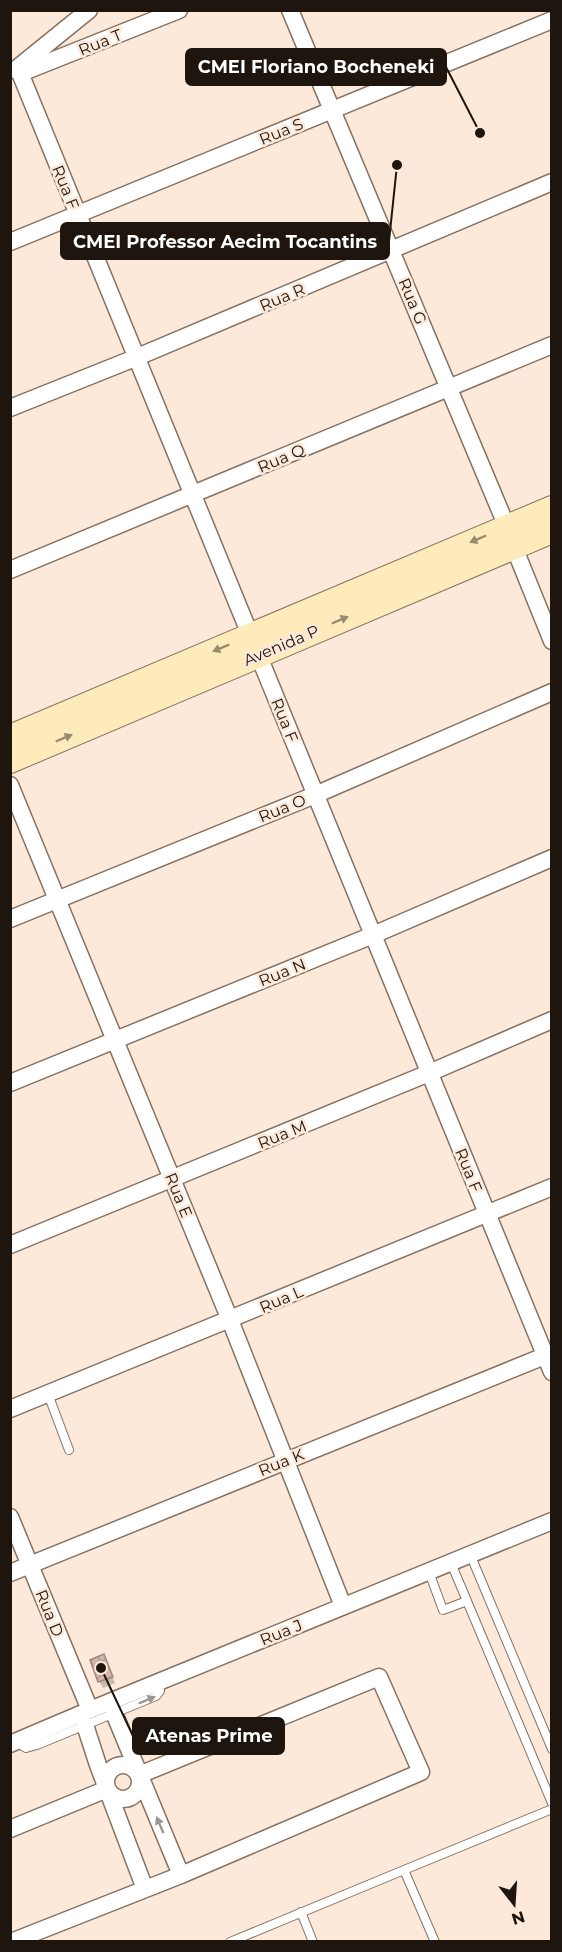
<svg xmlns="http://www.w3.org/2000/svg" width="562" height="1952" font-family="Montserrat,sans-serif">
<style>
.shadow{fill:#0003}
.building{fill:url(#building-cross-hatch);stroke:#a3877d;stroke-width:1.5}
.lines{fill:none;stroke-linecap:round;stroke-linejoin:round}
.lane-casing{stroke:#877260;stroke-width:10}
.street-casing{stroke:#877260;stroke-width:19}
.secondary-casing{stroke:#877260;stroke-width:26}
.lane{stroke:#fff;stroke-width:8}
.street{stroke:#fff;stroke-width:16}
.secondary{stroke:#fdebbc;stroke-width:24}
.oneway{fill:#988b6e}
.oneway2{fill:#999693}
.labels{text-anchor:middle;stroke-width:5;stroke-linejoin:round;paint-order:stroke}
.street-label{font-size:16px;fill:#1d150e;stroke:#fce9d9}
.leader{fill:none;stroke:#1d150e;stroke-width:2}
.callout-dot{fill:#1d150e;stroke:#fce9d9;stroke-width:2}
.callout{fill:#1d150e;stroke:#1d150e;stroke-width:2}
.callout-label{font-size:18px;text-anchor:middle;font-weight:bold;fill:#fff}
</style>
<defs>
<pattern id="building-cross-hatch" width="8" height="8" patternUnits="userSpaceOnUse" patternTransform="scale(1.5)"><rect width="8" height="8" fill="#d3b5aa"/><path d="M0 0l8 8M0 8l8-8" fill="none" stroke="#b59b91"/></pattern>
</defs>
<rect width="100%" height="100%" fill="#fce9d9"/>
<path class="shadow" d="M107 1663 115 1683 103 1688 99 1681Z"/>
<path class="building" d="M104 1654 113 1677 98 1682 90 1660Z"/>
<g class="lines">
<g class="lane-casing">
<path id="lane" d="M48 1394 69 1450
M470 1554 552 1749
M451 1563 552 1803
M429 1572 443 1610 467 1601
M16 1742 26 1748 37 1745 156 1696 160 1691 159 1682
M301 1912 313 1942
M230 1942 404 1870
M435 1942 404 1870 552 1809"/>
</g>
<g class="street-casing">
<path id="street" d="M290 10 507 527
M18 68 552 1372
M15 70 89 10
M21 73 179 10
M10 242 552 20
M10 408 135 358 552 182
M514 547 552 641
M10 570 552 345
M10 785 230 1320 343 1606
M10 919 315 795 552 692
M10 1083 373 935 552 858
M10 1245 429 1073 552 1020
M10 1409 552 1187
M10 1517 90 1710
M10 1573 552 1353
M114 1713 181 1875
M85 1725 98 1765 145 1889
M10 1744 90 1710 552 1521
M106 1782a17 17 0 1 1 34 0a17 17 0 1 1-34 0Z
M10 1829 107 1789
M11 1942 181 1875 421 1772 379 1677 139 1775"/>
</g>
<g class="secondary-casing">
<path id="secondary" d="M10 737 552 508
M10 761 552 531"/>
</g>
<use href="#lane" class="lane"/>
<use href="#street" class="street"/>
<use href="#secondary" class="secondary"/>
</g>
<defs><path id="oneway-solid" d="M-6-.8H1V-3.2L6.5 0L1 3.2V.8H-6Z" transform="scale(1.5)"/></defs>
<g class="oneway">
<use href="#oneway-solid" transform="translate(478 539) rotate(157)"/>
<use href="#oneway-solid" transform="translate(340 620) rotate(-23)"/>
<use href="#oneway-solid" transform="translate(221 648) rotate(157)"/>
<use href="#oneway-solid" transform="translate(64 738) rotate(-23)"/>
</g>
<g class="oneway2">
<use href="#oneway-solid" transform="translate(147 1700) rotate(-23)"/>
<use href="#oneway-solid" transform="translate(160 1825) rotate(-113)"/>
</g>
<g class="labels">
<g class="street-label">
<text transform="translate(100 42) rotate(-22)" y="6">Rua T</text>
<text transform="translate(281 131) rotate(-22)" y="6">Rua S</text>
<text transform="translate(66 187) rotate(68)" y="6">Rua F</text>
<text transform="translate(282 297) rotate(-23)" y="6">Rua R</text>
<text transform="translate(413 301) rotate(67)" y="6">Rua G</text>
<text transform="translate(281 458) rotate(-23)" y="6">Rua Q</text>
<text transform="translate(281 645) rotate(-23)" y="6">Avenida P</text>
<text transform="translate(285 720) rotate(68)" y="6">Rua F</text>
<text transform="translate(282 808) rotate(-22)" y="6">Rua O</text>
<text transform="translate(282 972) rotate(-22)" y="6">Rua N</text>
<text transform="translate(282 1134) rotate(-22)" y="6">Rua M</text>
<text transform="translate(469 1170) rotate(68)" y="6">Rua F</text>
<text transform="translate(179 1195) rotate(68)" y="6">Rua E</text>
<text transform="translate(281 1299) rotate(-23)" y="6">Rua L</text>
<text transform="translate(281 1462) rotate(-22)" y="6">Rua K</text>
<text transform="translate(50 1613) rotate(68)" y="6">Rua D</text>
<text transform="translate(281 1632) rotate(-22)" y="6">Rua J</text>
</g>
</g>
<path class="leader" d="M480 133L446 67M397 165L389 241M101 1668L133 1736"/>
<g class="callout-dot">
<circle cx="480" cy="133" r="6"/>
<circle cx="397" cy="165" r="6"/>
<circle cx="101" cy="1668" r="6"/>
</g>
<g class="callout">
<rect x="186" y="49" width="260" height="36" rx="6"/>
<rect x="61" y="223" width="328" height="36" rx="6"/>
<rect x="133" y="1718" width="151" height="36" rx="6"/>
</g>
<g class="callout-label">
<text x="316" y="73">CMEI Floriano Bocheneki</text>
<text x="225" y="248">CMEI Professor Aecim Tocantins</text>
<text x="209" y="1742">Atenas Prime</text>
</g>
<rect width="562" height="1952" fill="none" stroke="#1d150e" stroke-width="24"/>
<g transform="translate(514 1904) rotate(163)" stroke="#fce9d9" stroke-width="4.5" paint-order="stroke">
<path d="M0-4.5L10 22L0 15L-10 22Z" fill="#1d150e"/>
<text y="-9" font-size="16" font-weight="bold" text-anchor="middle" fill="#1d150e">N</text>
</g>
</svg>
